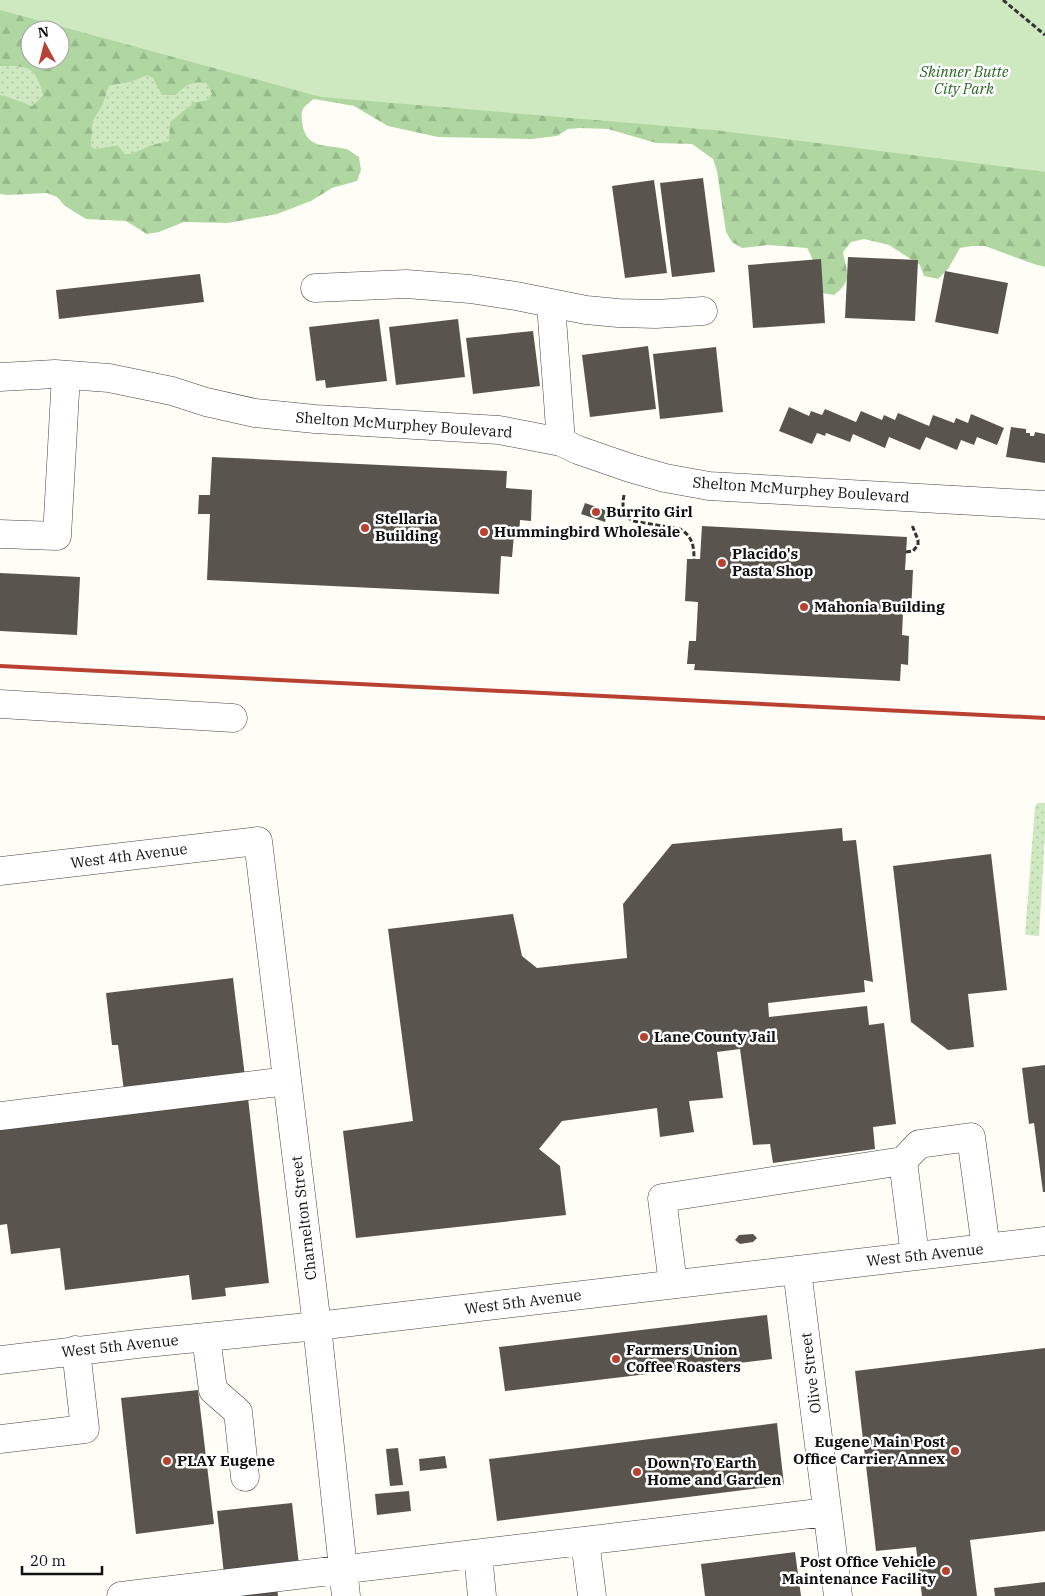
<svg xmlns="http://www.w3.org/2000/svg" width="1045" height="1596" font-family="'IBM Plex Serif',serif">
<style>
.grass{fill:url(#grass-dots)}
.forest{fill:url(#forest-firs);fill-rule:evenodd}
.park{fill:#cee8c0}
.building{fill:#59544e}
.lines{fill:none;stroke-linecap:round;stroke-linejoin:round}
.minor-casing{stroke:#444;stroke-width:29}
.path{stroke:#333;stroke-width:3;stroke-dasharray:5 2.5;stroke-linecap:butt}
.minor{stroke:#fff;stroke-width:28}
.rail{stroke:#b84131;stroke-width:4}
.poi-dot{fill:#b84131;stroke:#fff;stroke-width:2}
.labels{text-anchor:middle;stroke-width:5;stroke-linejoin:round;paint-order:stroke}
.park-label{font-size:15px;font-style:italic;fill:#276524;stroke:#fff}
.street-label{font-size:15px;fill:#111;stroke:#fff}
.poi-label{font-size:15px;font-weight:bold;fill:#111;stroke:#fff;text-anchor:start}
</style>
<defs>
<pattern id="grass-dots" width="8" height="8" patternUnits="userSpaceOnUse" patternTransform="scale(1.25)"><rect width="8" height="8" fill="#cee8c0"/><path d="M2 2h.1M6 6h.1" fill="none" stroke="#b0c6a4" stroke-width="1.8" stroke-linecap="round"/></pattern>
<pattern id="forest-firs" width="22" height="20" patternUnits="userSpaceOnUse" patternTransform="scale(1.25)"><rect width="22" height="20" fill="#b0d7a1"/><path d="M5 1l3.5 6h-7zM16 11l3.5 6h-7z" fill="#96b88a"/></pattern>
</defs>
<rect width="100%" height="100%" fill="#fefef6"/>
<path class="grass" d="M0 66C28 66 35 66 43 95L32 106 6 96 0 95Z
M147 74 176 95C186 85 192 81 206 83L212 94 208 100 195 102 169 141 151 145 131 154H125L118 145 95 149 91 146 93 121 103 104 109 86 131 82Z
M1037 803H1045V833L1039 936 1025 935 1035 807Z"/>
<path class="forest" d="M0 0H1045V267L1031 263 985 246H972L960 248 948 269 938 279 924 276 920 265 889 245 864 239 851 242 843 252C847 273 853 281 834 295L822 293C815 278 816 262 807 248L768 245 742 248 732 242 726 232 717 171 713 159 692 144 656 143 608 129 580 128 568 129 557 136 531 139 438 137 388 126 354 106 314 99C305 105 300 109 302 121 305 150 325 144 346 149 350 150 355 155 359 157L361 170 357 181 332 188 311 201 277 214 228 223 184 222 159 232 147 234 126 221 86 219 65 206 57 197 47 193 7 195 0 194V95L6 96 32 106 43 95C35 66 28 66 0 66ZM30 30H60V60H30ZM147 75 153 78 162 95H176C186 85 192 81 206 83L212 94 208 100 195 102 170 122 169 141 151 145 131 154H125L118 145 95 149 91 146 93 121 103 104 109 86 131 82Z"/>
<path class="park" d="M0 0H1045V172L714 130 321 97 0 10Z"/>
<path class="building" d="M703 178 715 272 672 277 660 183Z
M654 180 667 273 625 278 612 186Z
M848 257 918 260 915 321 845 318Z
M821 259 825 323 753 328 748 265Z
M945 271 1008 283 998 334 935 322Z
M200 274 204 302 59 319 56 290Z
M379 319 387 381 326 388 325 380 316 381 309 327Z
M458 319 465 377 396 385 389 327Z
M533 331 540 386 473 394 466 338Z
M648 346 656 409 590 417 582 355Z
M716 347 723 412 660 419 653 354Z
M789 407 809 416 811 411 822 415 825 409 856 422 861 411 882 420 884 415 895 420 898 413 929 426 933 415 954 423 956 418 968 423 971 414 1004 428 997 445 977 437 974 445 961 440 957 450 926 437 920 450 889 437 885 448 853 434 850 442 826 433 825 436 817 433 812 444 779 431Z
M1011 427 1026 429V433H1030V436H1034L1035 432 1045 434V463L1006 457Z
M212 457 507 471 506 488 532 490 531 521 520 520 519 536 514 535 512 557 501 556 499 594 207 580 210 514H198L199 495H210Z
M585 503 608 511 605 522 581 514Z
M702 526 907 537 905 570H913L911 613 903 612 902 635 909 636 908 665 901 664 900 681 694 670 695 664H687L689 641H696L698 602 685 601 687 559H700Z
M0 573 80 577 77 635 0 631Z
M842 828 843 841 856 840 873 982 864 980 865 992 768 1003 769 1017 867 1006 869 1025 884 1023 896 1124 873 1127 875 1149 773 1163 770 1144 753 1145 740 1049 717 1052 723 1098 689 1101 694 1132 660 1137 657 1108 562 1121 539 1149 560 1166 566 1215 356 1238 343 1131 413 1121 388 929 513 914 522 956 537 968 627 958 623 904 672 844Z
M991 854 1007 990 968 994 974 1047 948 1050 911 1022 893 866Z
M233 978 245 1077 124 1091 118 1045H112L106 993Z
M1045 1065V1192H1043L1034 1123 1029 1124 1022 1068Z
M248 1098 269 1283 225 1288 226 1296 192 1300 189 1275 65 1290 60 1248 11 1254 7 1224 0 1225V1128Z
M753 1234 757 1238 753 1242 740 1244 735 1240 739 1235Z
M767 1315 772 1359 505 1391 499 1347Z
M1045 1348V1531L970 1540 977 1596H922L916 1547 876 1551 855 1371Z
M198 1390 214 1524 136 1534 121 1398Z
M777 1423 784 1485 497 1521 489 1459Z
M398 1448 403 1485 390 1486 386 1449Z
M445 1456 447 1468 420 1471 419 1459Z
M409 1491 411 1511 377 1515 375 1494Z
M292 1503 299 1565 224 1574 217 1511Z
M795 1552 801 1596H705L701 1564Z
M1045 1582V1596H995L994 1588Z
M277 1586 278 1596H201Z"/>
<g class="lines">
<g class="minor-casing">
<path id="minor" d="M315 288 406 284 470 289 516 296 586 310 618 313 656 314 703 311
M551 304 561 442
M0 377 55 374 109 378 172 391 206 402 255 413 315 419 499 430 561 442 578 450 630 468 665 478 709 486 1045 505
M0 534 57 536 66 375
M0 704 233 718
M0 871 258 841 317 1326 346 1596
M0 1116 287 1081
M903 1161 915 1256
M797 1270 838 1596
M673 1284 662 1198 903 1161 919 1144 971 1137 986 1248
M206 1337 213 1390 238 1412 245 1477
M0 1360 146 1343 317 1326 1045 1241
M0 1439 85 1429 76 1350
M585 1541 592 1596
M478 1554 482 1596
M121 1596 827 1512"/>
</g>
<path class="path" d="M1003 0 1045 35
M624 495C622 506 622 515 633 521L680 529C692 536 694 545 694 559
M906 552 913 551 918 545V540L912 525"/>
<use href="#minor" class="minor"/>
<path class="rail" d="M0 666 1045 718"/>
</g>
<g class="poi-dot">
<circle cx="596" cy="512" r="5"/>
<circle cx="365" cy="528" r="5"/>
<circle cx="484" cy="532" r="5"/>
<circle cx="722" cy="563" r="5"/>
<circle cx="804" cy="607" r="5"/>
<circle cx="644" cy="1037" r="5"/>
<circle cx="616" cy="1359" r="5"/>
<circle cx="955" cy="1451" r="5"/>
<circle cx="167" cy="1461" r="5"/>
<circle cx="637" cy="1472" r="5"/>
<circle cx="946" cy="1571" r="5"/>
</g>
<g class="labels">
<g class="park-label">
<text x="964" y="77">Skinner Butte<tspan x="964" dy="17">City Park</tspan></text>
</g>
<g class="street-label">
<text transform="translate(404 425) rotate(4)" y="5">Shelton McMurphey Boulevard</text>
<text transform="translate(801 490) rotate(4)" y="5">Shelton McMurphey Boulevard</text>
<text transform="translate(129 856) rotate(-7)" y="5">West 4th Avenue</text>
<text transform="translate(304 1218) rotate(-97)" y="5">Charnelton Street</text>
<text transform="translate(925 1255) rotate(-6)" y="5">West 5th Avenue</text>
<text transform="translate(523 1302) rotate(-7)" y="5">West 5th Avenue</text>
<text transform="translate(120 1346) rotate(-6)" y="5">West 5th Avenue</text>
<text transform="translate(811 1373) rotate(-97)" y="5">Olive Street</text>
</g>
<g class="poi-label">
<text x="606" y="517">Burrito Girl</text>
<text x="375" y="524">Stellaria<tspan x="375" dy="17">Building</tspan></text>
<text x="494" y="537">Hummingbird Wholesale</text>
<text x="732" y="559">Placido's<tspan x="732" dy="17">Pasta Shop</tspan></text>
<text x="814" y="612">Mahonia Building</text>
<text x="654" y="1042">Lane County Jail</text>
<text x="626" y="1355">Farmers Union<tspan x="626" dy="17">Coffee Roasters</tspan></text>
<text x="945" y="1447" text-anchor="end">Eugene Main Post<tspan x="945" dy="17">Office Carrier Annex</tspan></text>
<text x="177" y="1466">PLAY Eugene</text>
<text x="647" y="1468">Down To Earth<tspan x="647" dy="17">Home and Garden</tspan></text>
<text x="936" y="1567" text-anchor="end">Post Office Vehicle<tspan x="936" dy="17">Maintenance Facility</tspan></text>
</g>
</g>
<g transform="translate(45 45) rotate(353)"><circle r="24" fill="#ffffff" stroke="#a0a0a0"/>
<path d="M0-4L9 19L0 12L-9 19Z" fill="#b84131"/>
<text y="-8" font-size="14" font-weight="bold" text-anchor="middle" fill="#111111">N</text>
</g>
<path d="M22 1566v8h80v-8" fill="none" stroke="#111111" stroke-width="2.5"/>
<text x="30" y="1566" font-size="15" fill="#111111" stroke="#ffffff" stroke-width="4" paint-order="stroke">20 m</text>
</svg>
